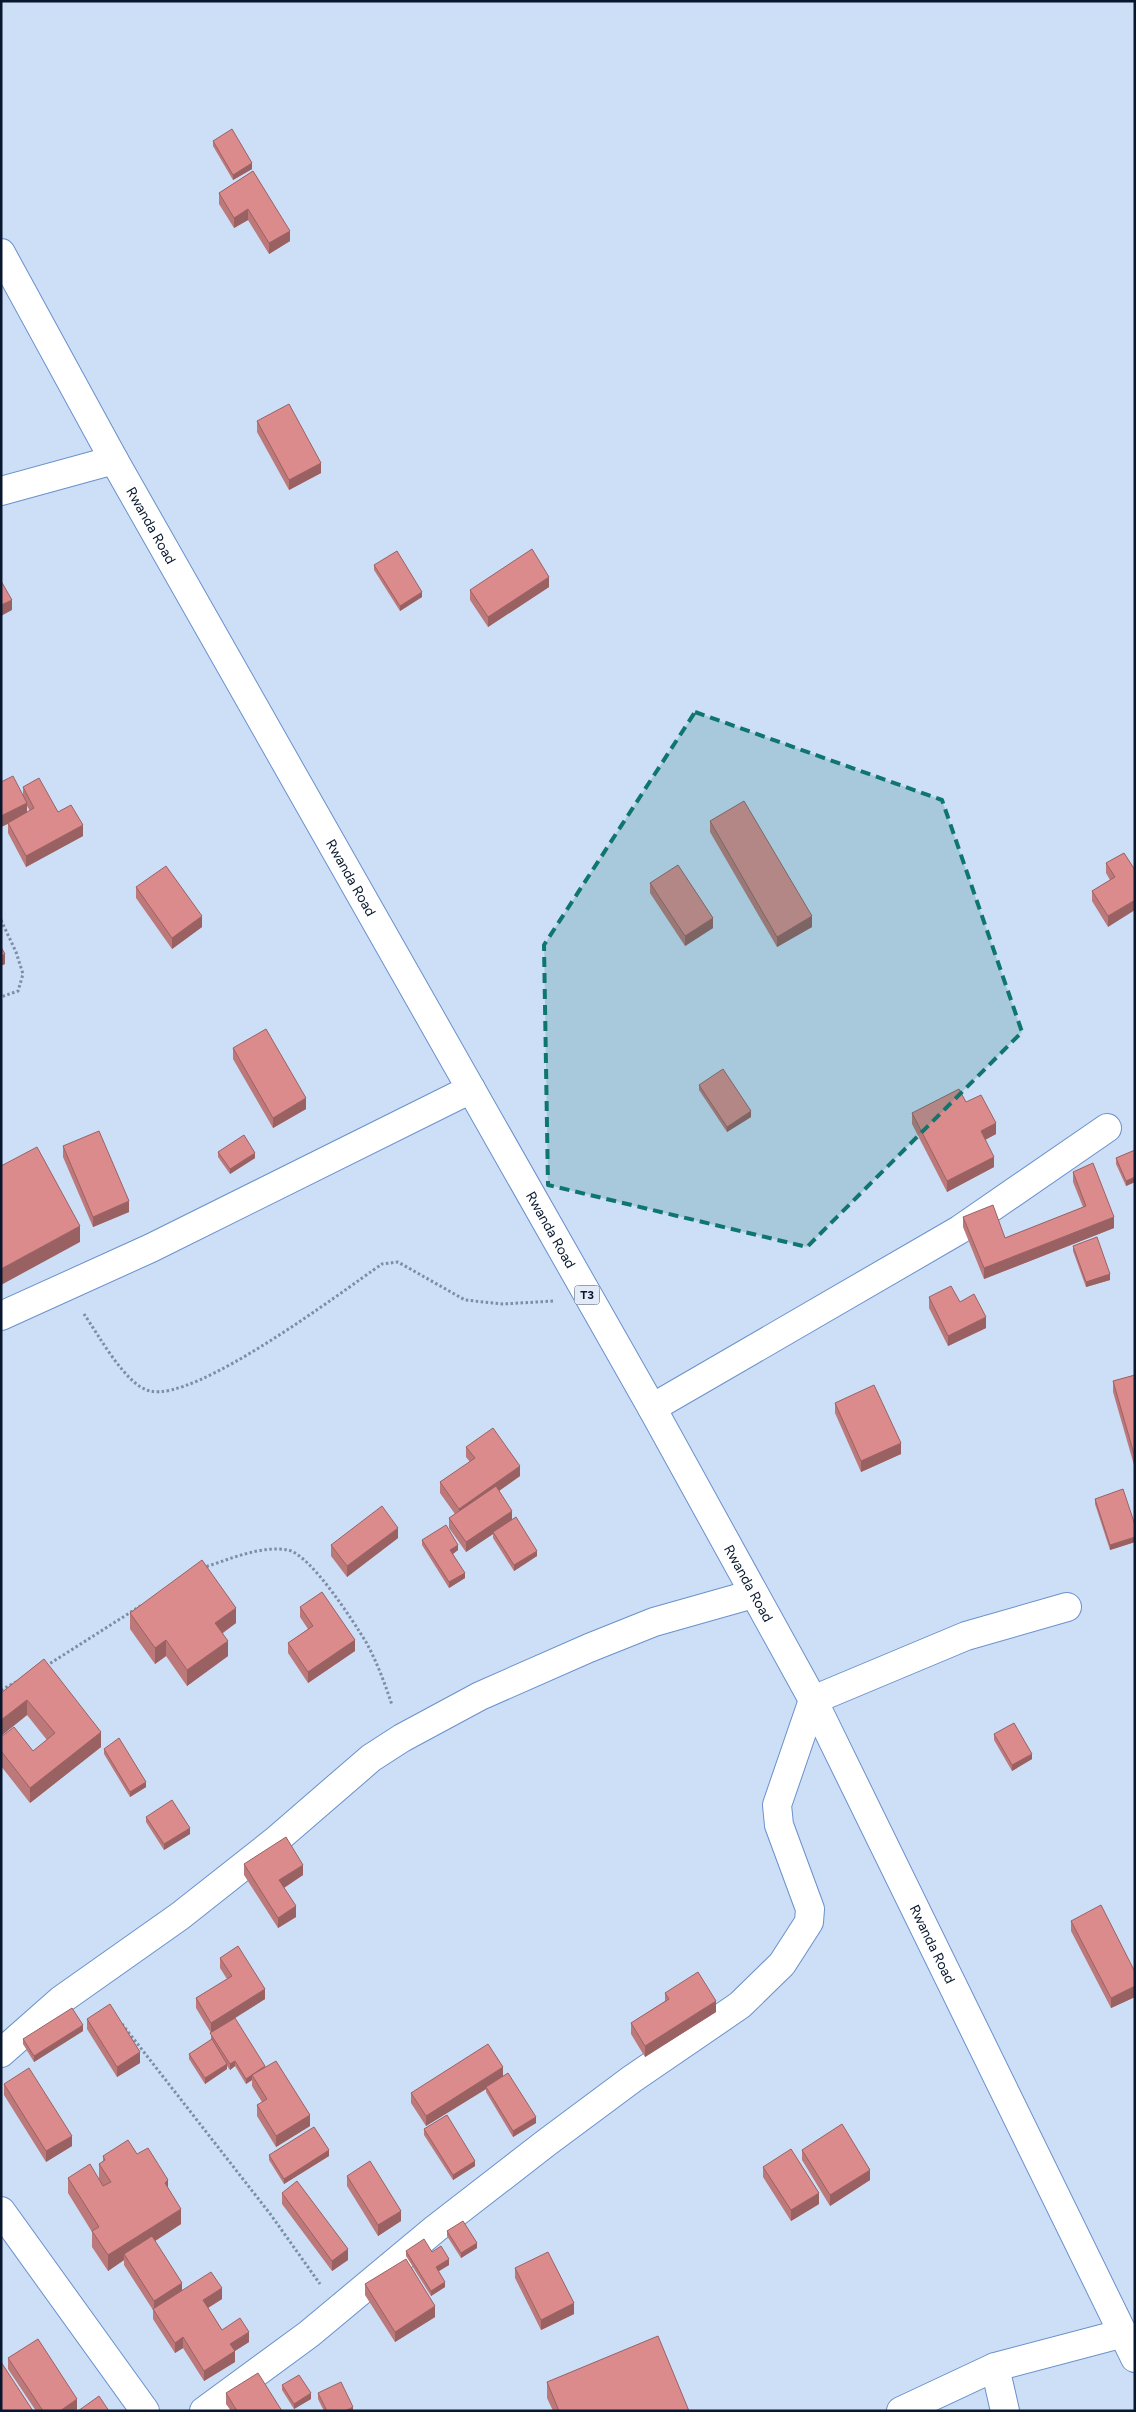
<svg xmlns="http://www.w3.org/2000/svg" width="1136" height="2412" font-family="Figtree,sans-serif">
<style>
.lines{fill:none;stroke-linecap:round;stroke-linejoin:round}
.street-casing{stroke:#6991cb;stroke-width:30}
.secondary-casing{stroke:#6991cb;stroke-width:30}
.highway-casing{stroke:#6991cb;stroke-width:30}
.path{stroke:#7d8da5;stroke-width:3;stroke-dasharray:2.5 2.5;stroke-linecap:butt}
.street{stroke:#fff;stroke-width:28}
.secondary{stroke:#fff;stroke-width:28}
.highway{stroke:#fff;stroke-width:28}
.wall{fill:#bd7879;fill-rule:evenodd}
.shaded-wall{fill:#9a6163}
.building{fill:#dc8b8d;stroke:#9a6163}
.marked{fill:#0f766e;fill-opacity:0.2;stroke:#0f766e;stroke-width:4;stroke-dasharray:10 6;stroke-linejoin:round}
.labels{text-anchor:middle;stroke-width:5;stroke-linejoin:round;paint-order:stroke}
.shield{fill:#e2eaf7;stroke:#49566a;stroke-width:1}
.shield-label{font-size:12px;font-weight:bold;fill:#08172d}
.street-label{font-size:14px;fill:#08172d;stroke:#e2eaf7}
</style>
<rect width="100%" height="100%" fill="#cddef7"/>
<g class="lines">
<g class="street-casing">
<path id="street" d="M1 491 114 460
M1 1316 151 1248 471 1089
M652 1408 959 1230 1107 1128
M1 2053 61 2000 180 1916 275 1841 371 1758 402 1738 480 1696 589 1648 654 1622 753 1594
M995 2367 1005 2411
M204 2411 309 2334 435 2229 546 2143 632 2079 740 2005 782 1964 809 1922 810 1909 779 1825 777 1805 813 1700 966 1636 1067 1607
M901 2411 995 2367 1124 2333"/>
</g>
<g class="secondary-casing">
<path id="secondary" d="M1 2211 145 2411"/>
</g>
<g class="highway-casing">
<g id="highway">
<path id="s1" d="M1 253 114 460 652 1408 813 1700 1135 2358"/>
</g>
</g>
<path class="path" d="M1 920 16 952 23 974 18 991 1 997
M84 1314C98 1334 126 1386 150 1391 196 1402 340 1293 382 1264L398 1262 465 1300 503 1304 554 1301
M202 1568C228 1560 260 1545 288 1550 311 1555 353 1621 366 1642 377 1662 385 1684 392 1705
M46 1666 142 1605
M1 1690 18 1681
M122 2024 271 2215 320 2284"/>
<use href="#street" class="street"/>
<use href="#secondary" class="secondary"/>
<use href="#highway" class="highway"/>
</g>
<path class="wall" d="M213 141 252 169 233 180 213 146Z
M253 171 290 241 269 254 248 220 234 228 219 204V193Z
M257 421 321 473 289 490 257 432Z
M374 565 422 597 400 611 374 570Z
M549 587 488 627 470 600V590Z
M1 782 23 795V787L58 812 83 836 26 867 8 833V824L1 827ZM27 806 30 811 27 812Z
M710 821 812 927 777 947 710 832Z
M1124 853 1108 927 1092 901V891L1110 880 1106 873V863Z
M650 883 713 928 685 946 650 893Z
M136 887 202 927 172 949 136 898Z
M233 1048 306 1109 273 1128 233 1059Z
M699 1085 751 1117 727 1132 699 1090Z
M966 1102 996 1134 985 1140 994 1167 947 1192 912 1124V1113Z
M63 1146 129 1212 93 1227 63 1157Z
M1135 1150V1182L1126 1186 1116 1164V1158Z
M218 1152 255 1158 230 1174 218 1157Z
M1073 1172 1114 1228 984 1279 963 1227V1217L1005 1238 1083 1207 1073 1182Z
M1073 1246 1110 1280 1086 1287 1073 1251Z
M929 1297 960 1302 986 1328 948 1346 929 1308Z
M1135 1375 1134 1465 1113 1392V1381Z
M835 1403 901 1454 861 1472 835 1413Z
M466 1447 520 1476 499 1491 512 1520 537 1556 514 1571 493 1538V1534L466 1552 449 1528V1518L455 1514 440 1493V1482L470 1462 466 1457Z
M1095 1499 1135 1525V1542L1110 1550 1095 1504Z
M398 1538 347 1577 331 1556V1545Z
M422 1540 458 1550 453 1554 465 1578 449 1588 422 1545Z
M300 1607 355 1651 308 1683 288 1653V1643L308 1629 300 1617Z
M130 1613 236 1623 223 1633 228 1656 187 1686 166 1656 155 1664 130 1629Z
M44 1659 101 1747 30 1803 1 1766V1737L33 1751 47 1740 27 1715 1 1736V1693Z
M994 1734 1032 1759 1012 1771 994 1740Z
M104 1749 146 1787 130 1797 104 1754Z
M146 1817 190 1834 164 1850 146 1822Z
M244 1864 303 1875 284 1888 296 1917 278 1928 244 1875Z
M1071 1921 1135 1972V1997L1111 2008 1071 1931Z
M220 1958 265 1999 224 2025 265 2066 310 2126 276 2147 257 2116V2105L262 2102 252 2086V2080L246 2084 235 2066 230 2070 227 2066V2069L205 2084 189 2059V2054L211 2040V2033L196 2008V1998L227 1979 220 1968Z
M665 1993 716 2012 645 2057 631 2034V2023L665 2001Z
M87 2019 140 2063 117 2077 87 2029Z
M83 2031 34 2062 23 2044V2039Z
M503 2076 536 2123 513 2137 486 2092V2089L426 2126 411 2103V2093Z
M4 2084 72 2146 46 2162 4 2095Z
M424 2129 475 2166 453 2180 424 2135Z
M802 2150 870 2180 830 2206 802 2160Z
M137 2154 168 2188 181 2224 155 2241 182 2290 222 2299 208 2308 222 2330 249 2342 235 2351V2362L204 2381 183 2348 175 2353 153 2319V2310L124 2265V2260L108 2271 92 2247V2232L68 2193V2178L99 2179V2164L103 2161V2156Z
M269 2155 329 2156 284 2184 269 2160Z
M763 2167 819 2204 791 2221 763 2177Z
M347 2176 401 2221 378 2236 347 2186Z
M282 2193 348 2260 332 2271 282 2204Z
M447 2231 477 2248 461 2258 447 2236Z
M406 2251 432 2252 449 2265 438 2271 445 2287 431 2296 406 2256Z
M515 2268 574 2314 541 2330 515 2278Z
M365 2284 435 2317 395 2342 365 2295Z
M8 2358 77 2409 75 2411H36L8 2369Z
M547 2382 689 2411H553L547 2398Z
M282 2385 311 2399 294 2409 282 2390Z
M226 2393 282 2411H231L226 2404Z
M318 2393 353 2411H324L318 2399Z"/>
<path class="shaded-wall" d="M252 163V169L233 180V175Z
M248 209V220L234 228V218Z
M290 231V241L269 254V243Z
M321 463V473L289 490V480Z
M549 577V587L488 627V617Z
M422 592V597L400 611V606Z
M12 600V610L1 616V605Z
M27 803V814L1 827V816Z
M83 825V836L26 867V856Z
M1135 900V910L1108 927V916Z
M202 916V927L172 949V938Z
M812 916V927L777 947V937Z
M713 918V928L685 946V936Z
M5 954V964L1 966V956Z
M306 1098V1109L273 1128V1118Z
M751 1111V1117L727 1132V1127Z
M996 1123V1134L981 1142V1131Z
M255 1153V1158L230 1174V1169Z
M994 1157V1167L947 1192V1181Z
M1135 1177V1182L1126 1186V1181Z
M129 1201V1212L93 1227V1217Z
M1114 1217V1228L984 1279V1268Z
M80 1226V1242L1 1285V1269Z
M1110 1274V1280L1086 1287V1282Z
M986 1317V1328L948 1346V1336Z
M901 1443V1454L861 1472V1461Z
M1134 1454H1135V1464L1134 1465Z
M520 1466V1476L459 1519V1509Z
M512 1511V1521L493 1532V1534L466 1552V1542Z
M398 1528V1538L347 1577V1566Z
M1135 1537V1542L1110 1550V1545Z
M458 1545V1550L450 1556V1550Z
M537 1551V1556L514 1571V1565Z
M465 1573V1578L449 1588V1582Z
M236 1608V1623L215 1638V1623Z
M166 1640V1656L155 1664V1648Z
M355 1640V1651L308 1683V1672Z
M228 1641V1656L187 1686V1670Z
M27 1700V1715L1 1736V1720Z
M101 1732V1747L30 1803V1788Z
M1032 1754V1759L1012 1771V1765Z
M146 1782V1787L130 1797V1792Z
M190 1828V1834L164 1850V1844Z
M303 1865V1875L279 1891V1880Z
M296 1906V1917L278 1928V1918Z
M1135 1986V1997L1111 2008V1998Z
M265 1989V1999L211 2033V2023Z
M716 2001V2012L645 2057V2046Z
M83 2025V2031L34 2062V2056Z
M140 2052V2063L117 2077V2067Z
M235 2061V2066L230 2070V2064Z
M227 2064V2069L205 2084V2078Z
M265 2066 252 2075V2080L246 2084V2079Z
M503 2067V2078L486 2087V2089L426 2126V2116Z
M310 2115V2126L276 2147V2136Z
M536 2117V2123L513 2137V2131Z
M72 2136V2146L46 2162V2151Z
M329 2150V2156L284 2184V2179Z
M475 2161V2166L453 2180V2175Z
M870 2170V2180L830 2206V2195Z
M168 2180V2196L165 2183Z
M819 2193V2204L791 2221V2210Z
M181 2209V2224L127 2259 124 2254V2260L108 2271V2255Z
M401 2211V2221L378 2236V2225Z
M477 2243V2248L461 2258V2253Z
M348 2249V2260L332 2271V2261Z
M449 2259V2265L436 2273V2267Z
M445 2282V2287L431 2296V2291Z
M182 2283V2294L154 2310V2301Z
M222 2288V2299L203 2311V2300Z
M574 2303V2314L541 2330V2320Z
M435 2306V2317L395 2342V2332Z
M249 2332V2342L230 2354V2344Z
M183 2337V2348L175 2353V2343Z
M235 2351V2362L204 2381V2371Z
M311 2393V2399L294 2409V2404Z
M77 2399V2409L75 2411H60Z
M353 2407V2411H345Z"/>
<path class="building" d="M232 129 252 163 233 175 213 141Z
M253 171 290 231 269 243 248 209 234 218 219 193Z
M289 404 321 463 289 480 257 421Z
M532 549 549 577 488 617 470 590Z
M397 551 422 592 400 606 374 565Z
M1 581 12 600 1 605Z
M13 776 27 803 1 816V782Z
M39 778 58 812 71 805 83 825 26 856 8 823 34 808 23 787Z
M744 801 812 916 777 937 710 821Z
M1124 853 1135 870V900L1108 916 1092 891 1115 877 1106 863Z
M678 865 713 918 685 936 650 883Z
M166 866 202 916 172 938 136 887Z
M1 947 5 954 1 956Z
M266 1029 306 1098 273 1118 233 1048Z
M723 1069 751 1111 727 1127 699 1085Z
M959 1089 966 1102 981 1095 996 1123 981 1131 994 1157 947 1181 912 1113Z
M99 1131 129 1201 93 1217 63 1146Z
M244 1135 255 1153 230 1169 218 1152Z
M37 1147 80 1226 1 1269V1166Z
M1135 1150V1177L1126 1181 1116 1158Z
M1093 1163 1114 1217 984 1268 963 1217 993 1205 1005 1238 1086 1206 1073 1172Z
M1097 1237 1110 1274 1086 1282 1073 1246Z
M951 1286 960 1302 974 1294 986 1317 948 1336 929 1297Z
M1135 1375V1454H1134L1113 1381Z
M874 1385 901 1443 861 1461 835 1403Z
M493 1428 520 1466 459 1509 440 1482 475 1458 466 1447Z
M496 1486 512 1511 466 1542 449 1518Z
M1123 1489 1135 1525V1537L1110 1545 1095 1499Z
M382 1506 398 1528 347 1566 331 1545Z
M516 1517 537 1551 514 1565 493 1532Z
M446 1525 458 1545 450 1550 465 1573 449 1582 422 1540Z
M202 1560 236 1608 215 1623 228 1641 187 1670 166 1640 155 1648 130 1613Z
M322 1592 355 1640 308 1672 288 1643 313 1626 300 1607Z
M44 1659 101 1732 30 1788 1 1751V1737L14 1727 33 1751 55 1733 27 1700 1 1720V1693Z
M1014 1723 1032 1754 1012 1765 994 1734Z
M119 1738 146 1782 130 1792 104 1749Z
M172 1800 190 1828 164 1844 146 1817Z
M286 1837 303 1865 279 1880 296 1906 278 1918 244 1864Z
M1101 1905 1135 1972V1986L1111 1998 1071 1921Z
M238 1946 265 1989 211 2023 196 1998 232 1976 220 1958Z
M698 1972 716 2001 645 2046 631 2023 669 1999 665 1993Z
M110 2004 140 2052 117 2067 87 2019Z
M72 2008 83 2025 34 2056 23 2039Z
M235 2018 265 2066 246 2079 235 2061 230 2064 210 2033Z
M212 2039 227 2064 205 2078 189 2054Z
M488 2044 503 2067 426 2116 411 2093Z
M276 2061 310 2115 276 2136 257 2105 267 2099 252 2075Z
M29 2068 72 2136 46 2151 4 2084Z
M508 2073 536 2117 513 2131 486 2087Z
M447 2115 475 2161 453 2175 424 2129Z
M842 2124 870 2170 830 2195 802 2150Z
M314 2127 329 2150 284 2179 269 2155Z
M128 2140 137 2154 148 2148 168 2180 165 2183 181 2209 108 2255 92 2231 99 2227 68 2178 90 2164 103 2186 111 2182 99 2164 105 2160 103 2156Z
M791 2149 819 2193 791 2210 763 2167Z
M370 2161 401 2211 378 2225 347 2176Z
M297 2181 348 2249 332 2261 282 2193Z
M463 2221 477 2243 461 2253 447 2231Z
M152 2236 182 2283 154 2301 124 2254Z
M424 2239 432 2252 441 2246 449 2259 436 2267 445 2282 431 2291 406 2251Z
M548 2252 574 2303 541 2320 515 2268Z
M406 2259 435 2306 395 2332 365 2284Z
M211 2272 222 2288 203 2300 222 2330 240 2318 249 2332 230 2344 235 2351 204 2371 183 2337 175 2343 153 2309Z
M658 2336 689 2411H559L547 2382Z
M38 2339 77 2399 60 2411H43L8 2358Z
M1 2362 33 2411H1Z
M258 2373 282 2411H237L226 2393Z
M299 2375 311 2393 294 2404 282 2385Z
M341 2382 353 2407 345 2411H327L318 2393Z
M99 2396 109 2411H78Z"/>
<path class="marked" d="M695 712 942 800 1022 1032 807 1247 548 1185 544 945Z"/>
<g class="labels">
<rect class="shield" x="574.5" y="1285.5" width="25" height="19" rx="4"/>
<g class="shield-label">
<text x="587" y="1299">T3</text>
</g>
<g class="street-label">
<text dy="5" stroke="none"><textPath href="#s1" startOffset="311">Rwanda Road</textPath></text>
<text dy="5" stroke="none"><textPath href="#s1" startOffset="716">Rwanda Road</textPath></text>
<text dy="5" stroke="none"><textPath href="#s1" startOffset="1121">Rwanda Road</textPath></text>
<text dy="5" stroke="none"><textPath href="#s1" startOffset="1526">Rwanda Road</textPath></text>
<text dy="5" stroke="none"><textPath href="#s1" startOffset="1931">Rwanda Road</textPath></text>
</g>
</g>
<rect width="1136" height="2412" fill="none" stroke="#08172d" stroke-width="5"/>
</svg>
